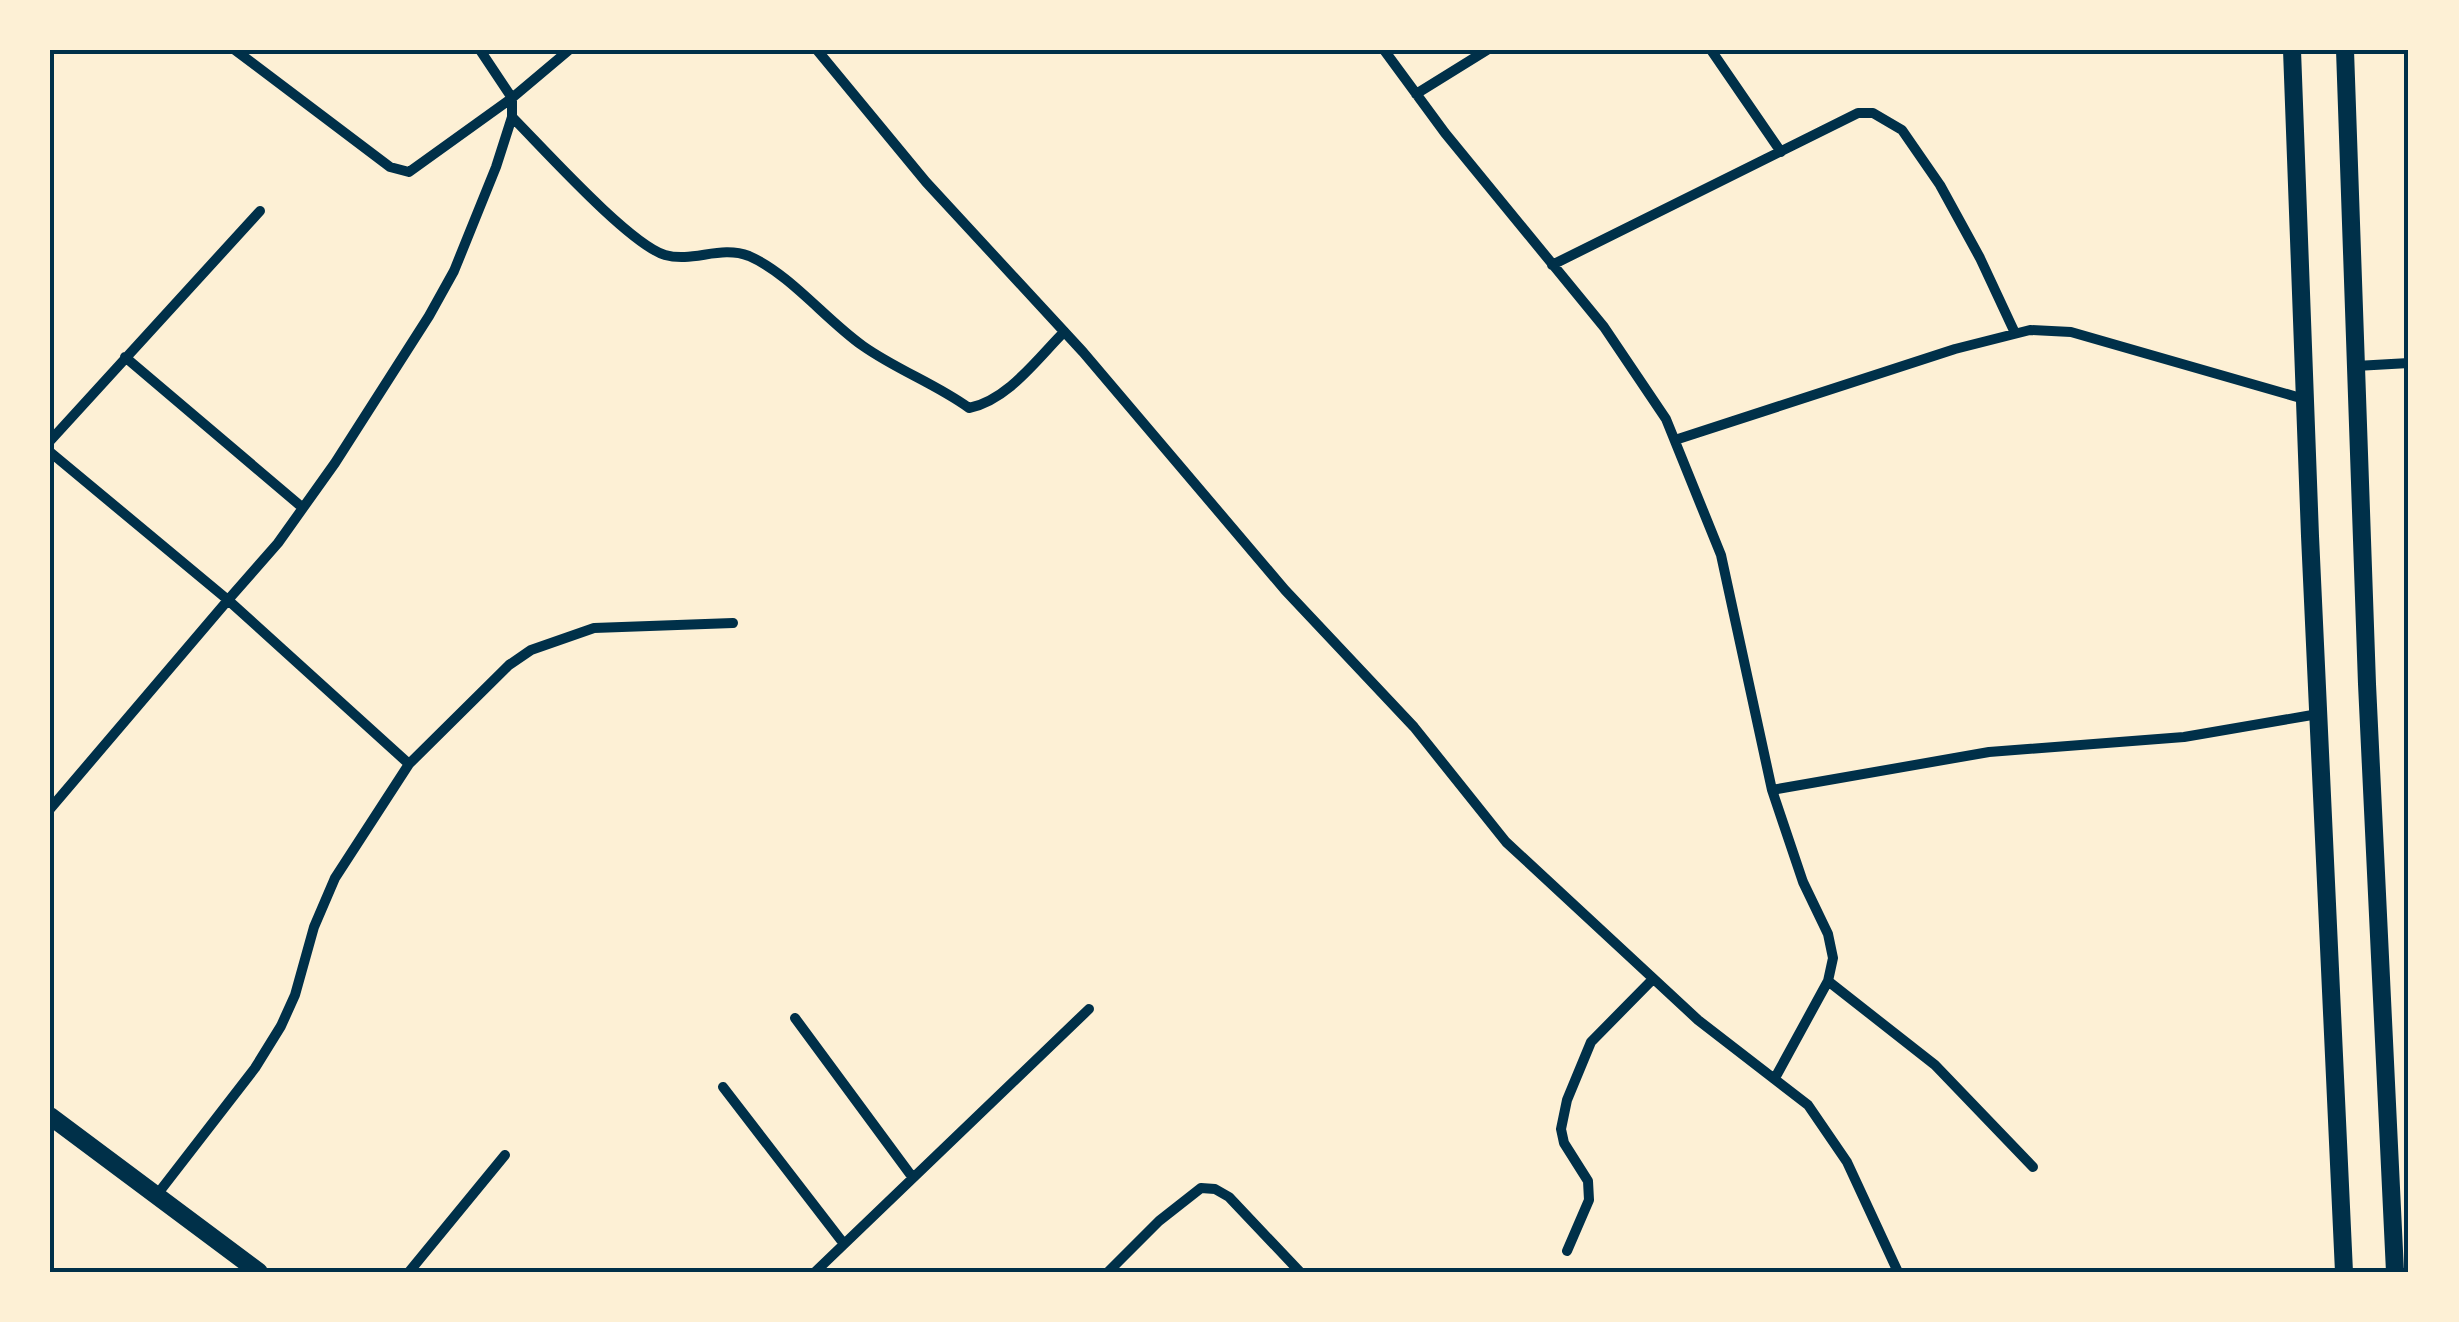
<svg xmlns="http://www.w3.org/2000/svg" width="2459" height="1322" font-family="'Sofia Sans Condensed',sans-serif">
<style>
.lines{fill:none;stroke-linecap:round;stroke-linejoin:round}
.minor{stroke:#003049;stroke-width:10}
.tertiary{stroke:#003049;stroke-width:18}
.neatline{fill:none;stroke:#003049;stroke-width:4}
</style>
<rect width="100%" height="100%" fill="#fdf0d5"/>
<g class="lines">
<path class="minor" d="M235 50 390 167 409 172 512 98 569 50
M817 50 926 182 1083 352 1285 590 1414 727 1506 842 1698 1020 1808 1105 1847 1162 1898 1272
M1384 50 1445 133 1604 327 1666 419 1721 555 1772 790 1803 882 1828 934 1833 958 1828 981 1775 1078
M1711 50 1781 152
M1416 94 1487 50
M512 117C542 147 629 244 665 255 693 263 720 245 749 256 790 274 826 320 863 346 897 370 936 384 969 408 1008 400 1037 359 1064 332
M1552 265 1858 113H1873L1902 130 1940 185 1980 258 2015 333
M125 357 303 508
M2356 366 2409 363
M1675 440 1955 349 2030 330 2071 332 2304 399
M50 441 260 211
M50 452 228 600 50 809
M409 764 228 600 278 543 335 463 429 316 454 271 496 167 512 117V98L480 50
M1772 790 1989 752 2184 737 2318 714
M1828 981 1935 1065 2033 1167
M795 1018 913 1178
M723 1087 844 1244
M156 1196 255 1068 281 1026 295 995 314 927 335 878 409 764 509 665 531 650 594 628 733 623
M1567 1251 1589 1200 1588 1181 1564 1143 1561 1129 1567 1100 1591 1042 1653 979
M409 1272 505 1155
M815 1272 1089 1009
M1108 1272 1159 1221 1201 1188 1215 1189 1229 1197 1300 1272"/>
<path class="tertiary" d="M2292 50 2310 536 2344 1272
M2345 50 2367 684 2395 1272
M50 1116 259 1272"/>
</g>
<rect width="2459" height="1322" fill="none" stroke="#fdf0d5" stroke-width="105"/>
<rect x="52" y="52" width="2354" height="1218" class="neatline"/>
</svg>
